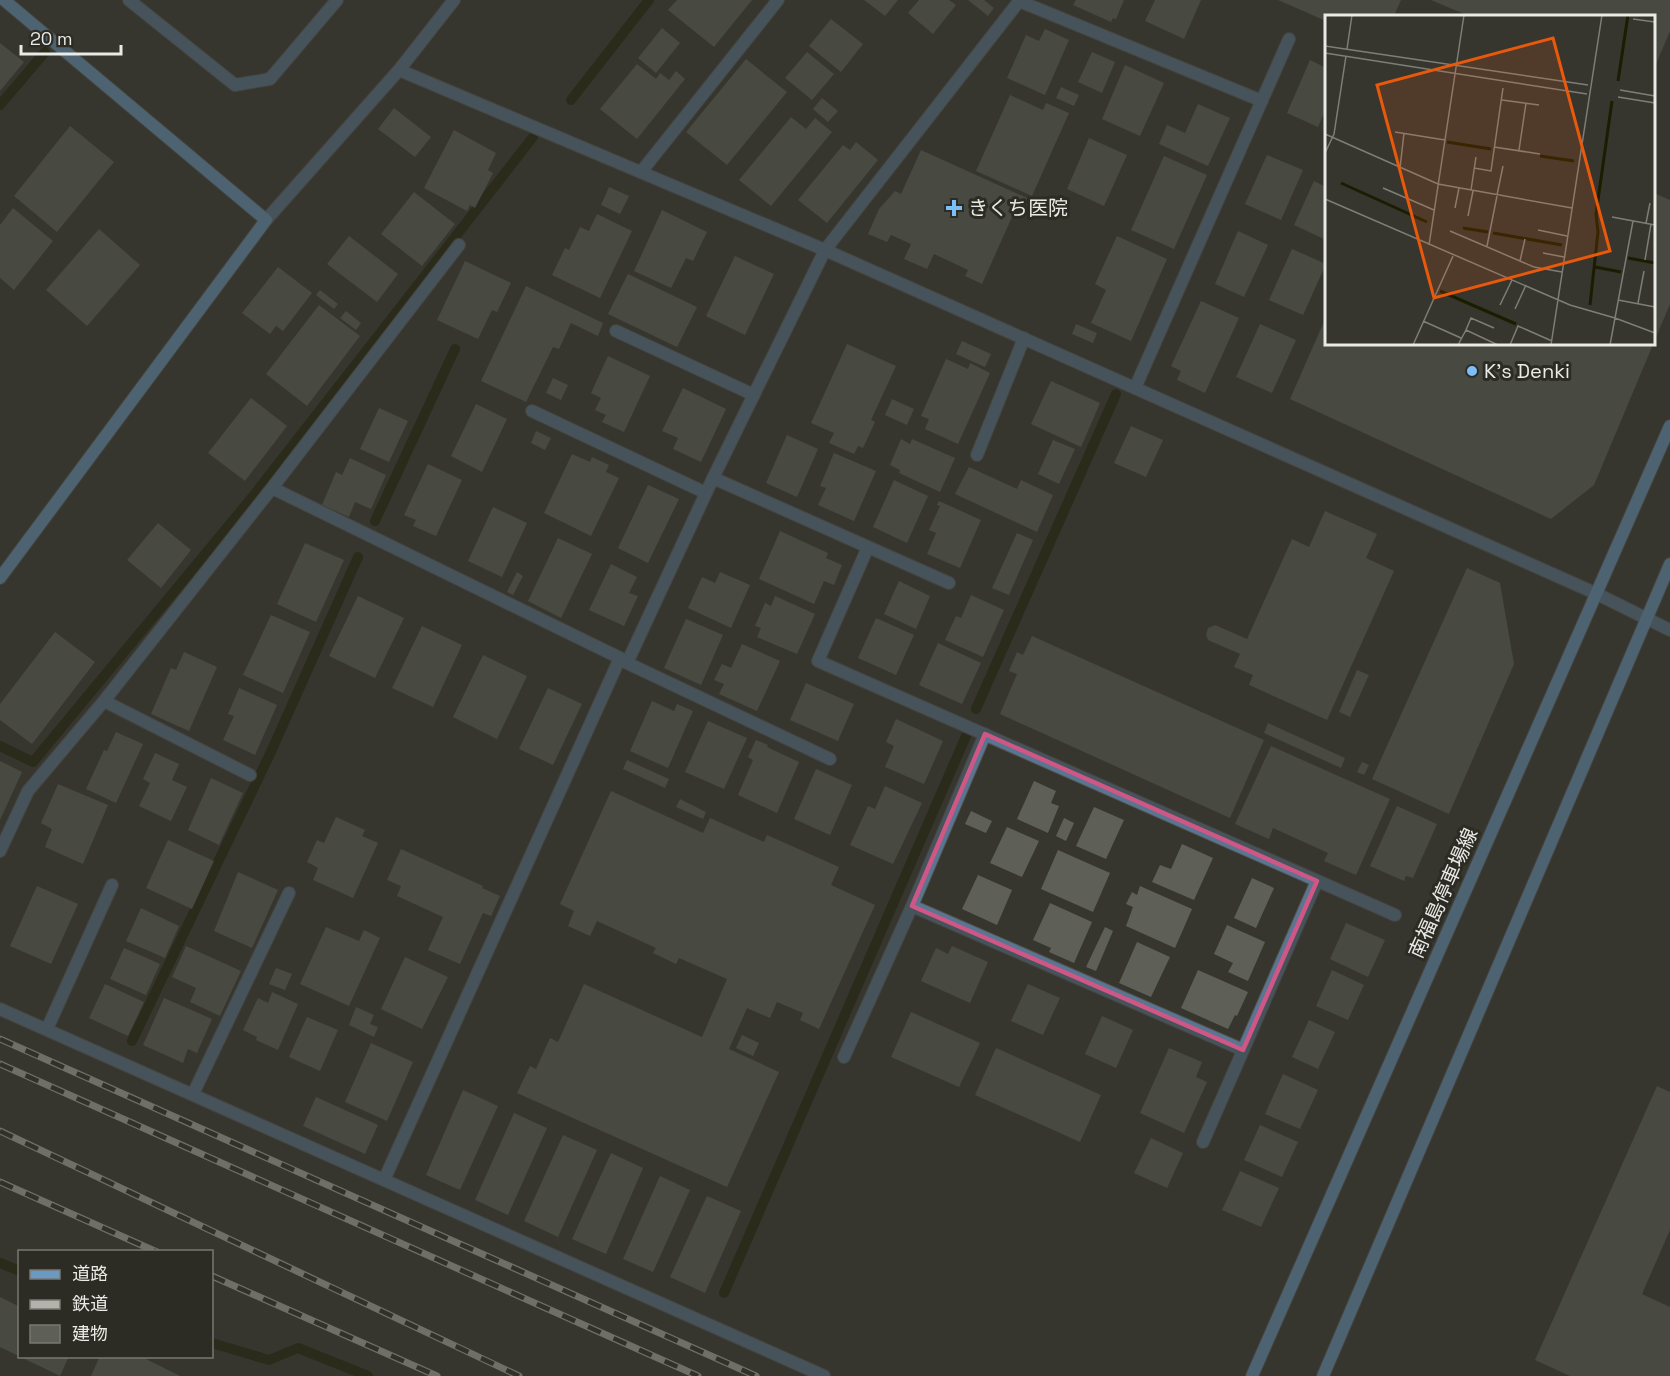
<svg xmlns="http://www.w3.org/2000/svg" width="1670" height="1376" font-family="'Space Grotesk','Noto Sans JP',sans-serif">
<style>
.lines{fill:none;stroke-linecap:round;stroke-linejoin:round}
.stream{stroke:#1c1d00;stroke-width:10}
.building{fill:#5e5f57}
.lane-casing{stroke:#53534c;stroke-width:14}
.street-casing{stroke:#53534c;stroke-width:14}
.secondary-casing{stroke:#53534c;stroke-width:14}
.lane{stroke:#597591;stroke-width:12}
.street{stroke:#597591;stroke-width:12}
.secondary{stroke:#6a99c4;stroke-width:12}
.rail-casing{stroke:#b3b3ae;stroke-width:7}
.rail{stroke:#2c2c25;stroke-width:4.5;stroke-dasharray:14;stroke-linecap:butt}
.marked{fill:none;stroke:#ce5785;stroke-width:4.5;stroke-linejoin:round}
.poi-dot{fill:#7dbef9;stroke:#2c2c25;stroke-width:2}
.labels{text-anchor:middle;stroke-width:6;stroke-linejoin:round;paint-order:stroke}
.poi-label{font-size:20px;fill:#eaeae6;stroke:#2c2c25;text-anchor:start}
.street-label{font-size:20px;fill:#eaeae6;stroke:#2c2c25}
.inset-river{fill:none;stroke:#1c1d00;stroke-width:3}
.inset-road{fill:none;stroke:#7e7e78;stroke-width:1.5}
.view{fill:#e8590c;fill-opacity:0.15;stroke:#e8590c;stroke-width:3}
.inset-edge{fill:none;stroke:#eaeae6;stroke-width:3}
</style>
<rect width="100%" height="100%" fill="#36362f"/>
<g class="lines">
<path class="stream" d="M571 100 649 0
M0 105 45 52
M375 521 455 349
M976 709 1116 394
M0 746 33 762 254 495 533 137
M132 1041 270 754 358 557
M0 1263 20 1271
M724 1293 966 736
M212 1343 269 1360 298 1348 368 1376"/>
</g>
<path class="building" d="M677 0H752L714 47 668 10Z
M864 0H898L885 16Z
M919 0H949L956 5 933 34 908 13Z
M968 0H984L994 8 988 16Z
M1076 0H1124L1116 19 1113 18 1111 22 1073 5Z
M1155 0H1201L1184 39 1145 21Z
M1278 0H1401L1394 16H1326V21Z
M1431 0H1670V31L1654 69V16H1469Z
M831 19 863 44 841 72 809 46Z
M662 28 680 43 656 73 638 58Z
M1045 29 1069 40 1045 95 1007 78 1026 35 1039 41Z
M0 43 24 62 0 91Z
M807 52 834 74 812 100 785 78Z
M1092 52 1115 62 1102 93 1078 82Z
M746 59 787 92 727 165 686 132Z
M1310 60 1326 68V109L1318 127 1287 113Z
M637 64 656 79 660 73 669 80 676 71 685 79 637 139 600 109Z
M1125 65 1164 83 1140 136 1102 119Z
M1061 87 1079 95 1074 106 1056 98Z
M1010 95 1043 110 1046 103 1069 113 1032 196 976 171Z
M822 98 838 111 828 122 813 109Z
M1198 104 1230 118 1208 166 1159 144 1167 125 1185 133Z
M394 108 431 137 415 157 378 129Z
M791 117 806 129 815 118 832 132 771 206 739 180Z
M70 126 114 162 57 232 14 196Z
M454 130 496 153 488 170 493 173 475 208 470 205 467 211 424 188Z
M1089 138 1127 155 1104 206 1067 189Z
M856 142 878 160 827 223 798 200 843 145 850 150Z
M921 150 1027 198 1018 219 1012 217 982 284 965 276 968 270 934 254 927 269 904 259 911 244 891 235 887 242 868 234 879 209 895 191 901 194Z
M1267 155 1303 170 1281 220 1245 204Z
M1164 156 1207 175 1174 249 1131 230Z
M1314 181 1326 187V240L1294 225Z
M609 187 629 196 620 214 601 205Z
M414 192 455 224 422 266 381 234Z
M1654 193 1670 200V304L1594 485 1551 519 1290 399 1326 317V344H1654Z
M13 208 53 241 14 290 0 278V225Z
M662 210 707 232 693 261 686 258 671 288 634 271Z
M597 214 632 231 600 298 552 275 565 248 569 250 580 227 589 231Z
M99 229 140 265 87 326 46 290Z
M1238 231 1268 245 1244 297 1215 284Z
M349 236 398 274 377 302 327 264Z
M1117 236 1167 259 1131 341 1091 323 1106 290 1095 284Z
M1292 249 1326 264 1303 315 1269 300Z
M735 256 774 274 745 335 706 316Z
M465 261 511 283 497 312 492 310 478 339 437 320Z
M278 267 312 293 283 331 276 326 270 334 242 313Z
M628 274 697 307 677 347 608 314Z
M526 286 603 323 598 336 571 323 559 349 553 347 526 402 481 381Z
M320 290 338 304 334 309 316 295Z
M1201 301 1239 318 1205 393 1177 380 1181 371 1171 366Z
M319 305 360 336 307 406 266 374Z
M346 311 361 323 356 330 340 318Z
M1076 324 1097 333 1093 343 1072 334Z
M1260 324 1296 340 1272 393 1236 377Z
M962 341 991 354 985 367 956 354Z
M847 344 896 366 871 420 875 422 863 448 858 446 854 454 829 443 834 433 811 423Z
M608 356 650 376 624 432 602 422 606 415 595 410 601 398 591 393Z
M946 359 968 369 970 363 990 373 958 444 925 429 929 419 921 416Z
M553 378 568 385 561 400 546 393Z
M1051 381 1100 403 1081 447 1031 424Z
M683 388 726 409 701 462 673 449 678 438 662 431Z
M251 398 287 426 245 481 208 453Z
M892 399 914 409 907 425 885 415Z
M476 404 507 419 482 472 451 456Z
M379 408 408 421 389 462 360 449Z
M1131 426 1163 440 1146 477 1114 463Z
M536 431 551 438 545 450 531 443Z
M787 435 818 449 797 497 766 483Z
M901 439 910 444 912 439 955 458 940 492 899 473 900 470 890 465Z
M1053 440 1075 449 1059 484 1038 474Z
M834 453 876 471 854 521 818 505 826 488 820 486Z
M572 454 590 462 592 457 609 465 606 472 619 478 591 536 544 513Z
M350 458 386 475 371 509 355 502 349 517 322 505 336 472 342 475Z
M428 464 462 480 436 536 413 526 416 520 404 515Z
M969 467 1017 489 1021 480 1053 495 1037 532 955 494Z
M894 480 928 496 907 543 873 527Z
M648 485 679 499 648 563 618 548Z
M939 501 981 520 960 568 927 554 936 533 929 530 940 506 937 505Z
M493 507 527 523 502 577 468 561Z
M1325 511 1377 534 1366 558 1394 571 1327 720 1249 685 1253 675 1234 667 1240 654 1208 640 1206 635 1208 628 1215 625 1247 639 1292 539 1309 547Z
M158 523 191 550 161 588 127 560Z
M780 531 828 553 826 558 842 565 834 585 824 581 814 604 759 579Z
M1017 533 1033 540 1009 595 992 588Z
M558 538 592 554 561 618 528 601Z
M305 543 344 560 316 622 277 604Z
M611 564 637 577 629 593 638 596 624 626 589 610Z
M1467 568 1500 583 1514 664 1449 814 1372 779Z
M517 572 523 576 513 595 507 592Z
M720 572 750 585 731 628 688 608 702 577 715 583Z
M899 581 930 596 916 629 884 614Z
M971 595 1004 610 983 657 945 640 956 616 961 618Z
M358 596 404 618 375 678 329 656Z
M775 596 815 614 797 654 757 637 761 628 755 626 765 603 771 606Z
M271 615 310 632 283 693 243 675Z
M876 618 914 635 896 675 858 658Z
M686 619 723 635 701 685 664 668Z
M422 626 462 645 433 707 392 688Z
M55 632 95 662 32 744 0 720V704Z
M1032 636 1264 740 1230 818 1000 714 1017 674 1009 671 1017 652 1023 655Z
M938 643 981 663 962 704 919 685Z
M742 644 780 661 757 711 719 694 724 684 714 680 722 664 731 668Z
M184 652 217 667 189 731 151 714 171 668 176 670Z
M483 655 527 676 497 739 453 717Z
M1357 670 1369 675 1350 717 1339 712Z
M806 683 854 704 838 741 790 720Z
M239 688 277 705 255 755 223 740 234 716 228 714Z
M548 688 582 704 553 765 519 749Z
M652 701 674 711 677 704 693 711 668 768 630 751Z
M896 719 943 741 924 784 885 767 894 746 886 742Z
M708 721 747 738 724 789 685 772Z
M1268 723 1345 758 1341 768 1264 733Z
M116 732 143 744 116 803 86 789 104 750 107 751Z
M756 740 768 745 767 747 799 762 777 813 738 795 753 760 748 757Z
M1271 746 1390 799 1356 875 1324 861 1328 853 1273 828 1269 839 1235 824Z
M155 753 179 764 172 780 187 787 171 821 139 806 150 783 143 779Z
M627 760 669 779 665 788 623 769Z
M0 761 22 772 0 820Z
M1362 762 1369 765 1364 775 1357 772Z
M816 769 852 785 830 835 794 819Z
M211 778 243 793 219 845 188 830Z
M1034 781 1056 791 1051 803 1059 806 1048 833 1017 819Z
M58 784 108 805 83 864 45 847 52 829 41 823Z
M885 786 922 803 893 864 850 845 868 806 875 809Z
M611 791 703 833 710 818 764 842 767 835 839 867 831 885 875 905 819 1029 800 1020 803 1013 777 1002 770 1018 747 1008 729 1049 779 1072 727 1187 517 1093 530 1066 536 1069 550 1038 558 1042 584 984 702 1037 727 979 679 958 676 964 653 953 656 948 597 921 590 936 568 926 574 911 560 904Z
M680 799 706 812 703 819 676 807Z
M1397 806 1437 824 1413 878 1406 876 1404 881 1370 866Z
M1094 807 1124 820 1106 859 1076 846Z
M971 811 992 821 986 833 965 824Z
M336 817 365 830 362 836 378 843 353 898 313 880 318 868 307 862 317 840 324 843Z
M1064 818 1074 823 1066 841 1056 836Z
M1007 827 1039 841 1022 877 990 863Z
M168 840 214 861 192 909 146 888Z
M1182 844 1213 858 1194 900 1152 882 1160 865 1171 869Z
M401 849 483 886 482 888 500 896 491 916 483 913 460 964 428 950 443 917 397 896 401 886 387 880Z
M1058 850 1110 873 1093 912 1041 889Z
M238 872 278 890 252 948 214 931Z
M978 875 1012 890 997 925 962 909Z
M1252 878 1274 888 1256 928 1234 918Z
M37 886 78 904 51 964 10 946Z
M1140 886 1192 909 1175 948 1126 926 1133 907 1126 904 1132 892 1137 895Z
M1050 903 1092 922 1074 963 1049 952 1051 948 1033 940Z
M141 908 179 926 165 958 126 941Z
M1346 923 1385 940 1368 977 1330 959Z
M1227 925 1265 942 1248 981 1228 972 1233 963 1214 954Z
M326 927 359 941 364 930 380 938 349 1006 300 984Z
M1105 927 1113 931 1096 971 1086 967Z
M1137 942 1170 957 1151 997 1119 983Z
M186 946 241 971 220 1016 190 1002 196 988 172 977Z
M952 946 988 962 970 1003 921 981 936 948 948 954Z
M124 948 160 964 146 995 110 979Z
M405 957 448 977 422 1029 381 1009Z
M276 968 292 974 285 990 269 984Z
M1198 970 1248 992 1237 1016 1235 1015 1228 1029 1181 1008Z
M1332 970 1364 985 1348 1020 1316 1006Z
M105 984 144 1002 128 1036 89 1018Z
M1028 984 1060 998 1043 1035 1011 1021Z
M272 992 298 1004 278 1050 256 1040 257 1037 243 1030 258 998 268 1003Z
M164 998 212 1019 197 1053 188 1049 183 1063 143 1045Z
M356 1007 374 1015 370 1024 378 1027 374 1037 349 1025Z
M911 1012 980 1043 959 1087 891 1057Z
M1102 1016 1133 1030 1116 1068 1085 1054Z
M307 1017 338 1030 320 1071 289 1057Z
M1309 1020 1335 1032 1318 1069 1292 1057Z
M742 1035 759 1043 753 1056 736 1048Z
M371 1043 413 1062 387 1121 345 1102Z
M996 1048 1101 1095 1080 1142 975 1095Z
M1169 1048 1202 1062 1196 1077 1207 1082 1184 1133 1140 1113Z
M1283 1074 1318 1090 1300 1129 1265 1114Z
M1657 1086 1670 1092V1230L1642 1294 1670 1307V1376H1570L1535 1360Z
M463 1090 498 1106 460 1190 426 1175Z
M316 1097 378 1125 365 1154 303 1126Z
M514 1113 547 1128 508 1215 475 1200Z
M1260 1125 1298 1142 1282 1177 1244 1160Z
M563 1135 597 1150 558 1237 524 1221Z
M1151 1138 1183 1153 1167 1188 1134 1173Z
M611 1153 643 1168 606 1254 572 1239Z
M1240 1171 1279 1188 1261 1227 1222 1210Z
M660 1176 690 1190 653 1272 623 1259Z
M707 1196 741 1211 705 1293 670 1277Z
M0 1297 20 1307V1356H69L60 1376 0 1347Z
M100 1356H140L180 1376H91Z"/>
<g class="lines">
<g class="lane-casing">
<path id="lane" d="M129 0 235 85 270 79 337 0"/>
</g>
<g class="street-casing">
<path id="street" d="M1019 1 1262 101
M399 70 825 250 1595 593 1670 630
M641 172 778 0
M266 220 399 70 454 0
M616 331 754 395
M1135 388 1289 39
M532 411 706 493
M977 455 1024 338
M713 478 949 583
M272 488 620 658
M868 547 818 661 1395 915
M627 663 830 759
M104 701 250 775
M0 851 28 791 104 701 272 488 459 245
M912 906 1243 1050
M0 1009 824 1376
M47 1029 112 885
M844 1057 912 906 985 734
M193 1094 289 893
M1203 1142 1317 881
M384 1180 620 658 627 663 713 478 825 250 1020 0"/>
</g>
<g class="secondary-casing">
<path id="secondary" d="M0 578 266 220 4 0
M1252 1376 1670 426
M1323 1376 1670 564"/>
</g>
<use href="#lane" class="lane"/>
<use href="#street" class="street"/>
<use href="#secondary" class="secondary"/>
<g class="rail-casing">
<path id="rail" d="M0 1039 756 1376
M0 1064 698 1376
M0 1131 519 1376
M0 1182 157 1252
M212 1276 437 1376"/>
</g>
<use href="#rail" class="rail"/>
</g>
<path d="M0 0H1670V1376H0ZM985 734 1317 881 1243 1050 912 906Z" fill="#36362f" fill-opacity=".55" fill-rule="evenodd"/>
<path class="marked" d="M985 734 1317 881 1243 1050 912 906Z"/>
<g class="poi-dot">
<path d="M951 199h6v6h6v6h-6v6h-6v-6h-6v-6h6z"/>
<circle cx="1472" cy="371" r="6"/>
</g>
<g class="labels">
<g class="poi-label">
<text x="968" y="215">きくち医院</text>
<text x="1484" y="378">K's Denki</text>
</g>
<g class="street-label">
<text transform="translate(1443 893) rotate(-66)" y="7">南福島停車場線</text>
</g>
</g>
<g transform="translate(1325 15)">
<rect width="330" height="330" fill="#36362f"/>
<path class="inset-river" d="M293 66 303 0M122 127 166 134M215 141 249 146M16 168 102 207M138 213 163 217M168 218 237 230M303 243 330 248M270 252 296 257M115 276 191 309M265 290 273 217 271 199 287 86"/>
<path class="inset-road" d="M308 4 330 7M0 31 263 70M22 34 27 0M0 38 262 79M295 75 330 81M293 82 330 88M177 85 214 90M70 117 120 125M0 119 113 169 247 193M169 132 215 139M194 135 201 88M0 138 9 119 21 41M75 153 79 118M149 153 166 156 178 73M58 173 109 195M146 175 151 142M172 180 178 151M0 184 245 290 290 303M130 193 134 173M143 201 148 176M287 202 330 210M321 208 325 188M213 215 242 221M125 216 209 252 237 257M104 230 139 0M162 231 172 181M218 238 239 242M320 245 326 209M195 246 200 224M293 285 330 292M313 288 319 256M175 290 187 265M190 294 201 270M290 303 330 318M98 306 136 323M141 315 146 303 169 313M88 330 128 241M133 330 141 315 173 330M185 330 193 311 227 326M226 330 277 0M285 330 308 206"/>
<path class="view" d="M228 23 285 236 109 283 52 70Z"/>
<rect width="330" height="330" class="inset-edge"/>
</g>
<rect x="18" y="1250" width="195" height="108" fill="#2c2c25" stroke="#787872" stroke-width="1.5"/>
<rect x="30" y="1270" width="30" height="9" fill="#6a99c4" stroke="#787872" stroke-width="1.5"/>
<text x="72" y="1280" font-size="18" fill="#eaeae6">道路</text>
<rect x="30" y="1300" width="30" height="9" fill="#b3b3ae" stroke="#787872" stroke-width="1.5"/>
<text x="72" y="1310" font-size="18" fill="#eaeae6">鉄道</text>
<rect x="30" y="1325" width="30" height="18" fill="#5e5f57" stroke="#787872" stroke-width="1.5"/>
<text x="72" y="1340" font-size="18" fill="#eaeae6">建物</text>
<path d="M21 45v9h100v-9" fill="none" stroke="#eaeae6" stroke-width="3"/>
<text x="30" y="45" font-size="18" fill="#eaeae6" stroke="#2c2c25" stroke-width="4.5" paint-order="stroke">20 m</text>
</svg>
